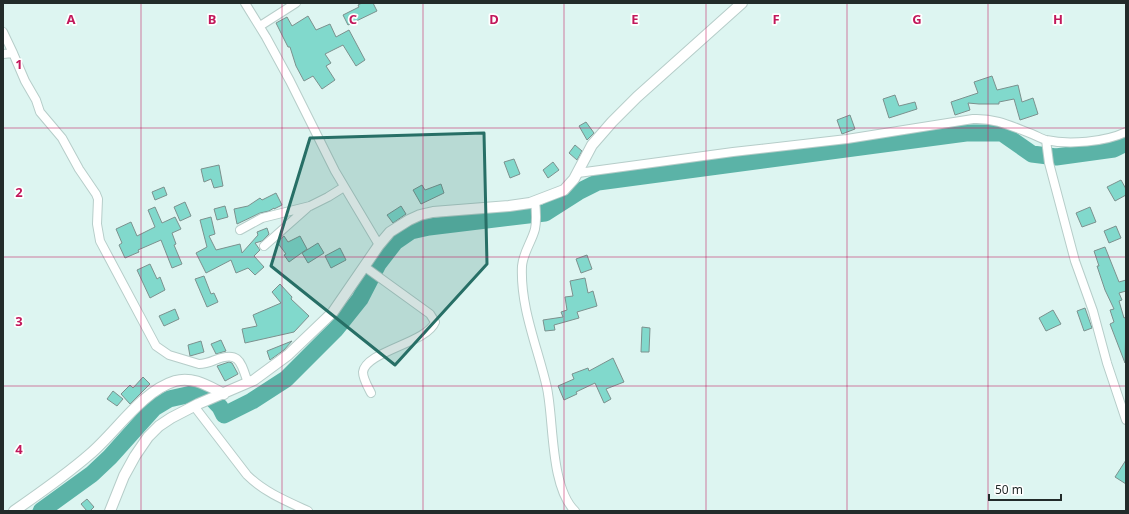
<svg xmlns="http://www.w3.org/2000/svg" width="1129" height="514" font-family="'Noto Sans',sans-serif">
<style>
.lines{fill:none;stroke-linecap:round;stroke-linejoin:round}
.river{stroke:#5bb3a7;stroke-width:17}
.building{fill:#81d9cc;stroke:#7c918e}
.minor-casing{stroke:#b6cdc9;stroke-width:10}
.tertiary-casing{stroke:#b6cdc9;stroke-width:12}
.minor{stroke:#fff;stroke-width:8}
.tertiary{stroke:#fff;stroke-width:10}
.marked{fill:#276f66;fill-opacity:0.2;stroke:#276f66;stroke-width:3;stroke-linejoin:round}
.grid{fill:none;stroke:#c2185b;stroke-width:1;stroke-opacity:0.55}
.grid-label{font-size:13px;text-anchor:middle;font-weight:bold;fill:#c2185b;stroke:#fff;stroke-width:3.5;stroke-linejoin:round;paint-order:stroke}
</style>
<rect width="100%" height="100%" fill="#ddf5f1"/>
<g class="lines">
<path class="river" d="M41 511 92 474 110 457 154 408 169 399 205 391 220 407 224 415 252 401 286 379 336 329 360 299 378 264 395 242 411 231 429 227 545 213 578 192 598 182 966 133H1002L1032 154 1056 157 1114 149 1126 143"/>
</g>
<path class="building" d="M362 3H373L377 11 348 25 343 15 359 7 358 5Z
M308 16 316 30 330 24 336 37 349 30 365 60 356 66 343 45 325 54 331 63 326 66 335 80 322 89 313 76 304 81 296 66 290 47H288L276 23 287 17 292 26Z
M992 76 997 90 1018 85 1022 102 1033 98 1038 114 1020 120 1014 99 999 102V104H979L968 103 970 110 955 115 951 102 978 93 974 82Z
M895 95 899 106 915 102 917 109 889 118 883 99Z
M850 115 855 129 842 134 837 120Z
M586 122 594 133 587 140 579 126Z
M575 145 582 151 577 160 569 153Z
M514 159 520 174 510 178 504 162Z
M553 162 559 170 548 178 543 170Z
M219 165 223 186 214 188 211 179 204 182 201 169Z
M1121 180 1126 189V195L1115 201 1107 187Z
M441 184 444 193 421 204 413 190 422 185 425 190Z
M164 187 167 195 155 200 152 192Z
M276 193 282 205 274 209V208L269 211 260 213 237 224 234 209 248 206 260 198 262 200Z
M185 202 191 216 180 221 174 207Z
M225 206 228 217 217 220 214 209Z
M401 206 406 214 393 223 387 215Z
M155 207 162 223 175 217 181 229 172 233 176 244 174 245 182 264 172 268 161 240 138 250 139 252 125 258 119 245 122 243 116 229 131 222 137 236 155 227 148 210Z
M1090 207 1096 222 1082 227 1076 213Z
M211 217 215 234 209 236 216 250 240 244 242 253 258 235 257 232 267 228 269 234 262 241 255 243 260 250 254 256 264 267 255 275 248 268 236 273 231 260 206 273 196 253 207 247 200 220Z
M1116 226 1121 238 1109 243 1104 231Z
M284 236 288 242 300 236 307 249 289 262 284 255 286 254 277 242Z
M318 243 324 253 308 263 302 253Z
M1105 247 1119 282 1126 280V291L1119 293 1122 300 1119 301 1124 318 1126 317 1125 363 1110 324 1114 322 1110 310 1114 309 1105 290 1097 266H1099L1094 251Z
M340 248 346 260 331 268 325 256Z
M587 255 592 269 581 273 576 259Z
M150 264 157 279 160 277 165 290 150 298 137 270Z
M204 276 211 294 214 293 218 302 207 307 195 279Z
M585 278 588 293 593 291 597 306 577 312 579 318 554 325 555 330 545 331 543 320 563 317 561 312 567 310 565 297 573 296 570 281Z
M280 284 292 297 291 299 309 316 294 332 245 343 242 329 257 326 253 315 281 303 272 292Z
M1085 308 1092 328 1084 331 1077 311Z
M175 309 179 319 164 326 159 316Z
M1053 310 1061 324 1046 331 1039 318Z
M642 327 650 328 649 352H641Z
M221 340 226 351 216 354 211 344Z
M201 341 204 352 190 356 188 345Z
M292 341 284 350 270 360 267 351Z
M613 358 624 382 606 389 611 399 604 403 595 383 576 392 577 394 564 400 558 386 574 379 572 374 588 368 589 371Z
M229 362 232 363 238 374 225 381 217 366Z
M143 377 150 384 130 404 121 394 130 385 133 388Z
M113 391 123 399 117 406 107 399Z
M1126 460V484L1115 477Z
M87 499 94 507 90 511H87L81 504Z"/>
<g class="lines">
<g class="minor-casing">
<path id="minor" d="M245 3 266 37 290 81 335 171 379 245
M260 26 296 3
M3 32 13 53
M3 54 13 53 25 81 36 100 40 112 62 138 79 169 96 194 98 199 97 224 100 241 156 346 169 355 199 364C205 364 210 362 215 360 240 350 241 363 248 383
M1046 140 1049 163 1075 261 1093 311 1107 363 1126 420
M578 173 733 152 847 139 973 119C996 118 1011 126 1032 134 1037 136 1042 139 1046 140 1069 145 1105 142 1126 132
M535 201C536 210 537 220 535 229 532 241 523 253 522 266 520 308 538 348 547 388 554 421 550 487 575 511
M240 230 262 218 310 206 328 197 344 187
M264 246 307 208
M365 267 430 314 435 322C427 343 366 351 363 372 363 379 368 387 371 393
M194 406 247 475C264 492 286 501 308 511"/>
</g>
<g class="tertiary-casing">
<path id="tertiary" d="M14 511C40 493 66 475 90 454 116 432 142 391 175 381 193 376 208 386 224 394
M110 511 124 476 135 456 148 437 159 426 171 418 198 404 254 380 288 355 333 312 379 245 390 232 409 220 420 215 433 212 509 206 530 203 564 190 574 179 592 145 612 122 637 97 742 3"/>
</g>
<use href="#minor" class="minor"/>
<use href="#tertiary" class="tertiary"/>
</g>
<path class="marked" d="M484 133 487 264 395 365 271 266 310 138Z"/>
<path class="grid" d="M141 3V511M282 3V511M423 3V511M564 3V511M706 3V511M847 3V511M988 3V511M3 128H1126M3 257H1126M3 386H1126"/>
<g class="grid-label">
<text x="71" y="24">A</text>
<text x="212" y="24">B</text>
<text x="353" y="24">C</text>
<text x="494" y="24">D</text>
<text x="635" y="24">E</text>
<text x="776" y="24">F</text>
<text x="917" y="24">G</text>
<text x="1058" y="24">H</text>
<text x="19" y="69">1</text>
<text x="19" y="197">2</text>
<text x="19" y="326">3</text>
<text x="19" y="454">4</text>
</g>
<rect width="1129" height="514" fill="none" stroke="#222b2a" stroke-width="8"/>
<path d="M989 494v6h72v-6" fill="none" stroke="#222b2a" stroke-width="2"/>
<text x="995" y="494" font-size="12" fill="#222b2a" stroke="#ffffff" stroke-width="3" paint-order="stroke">50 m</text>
</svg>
